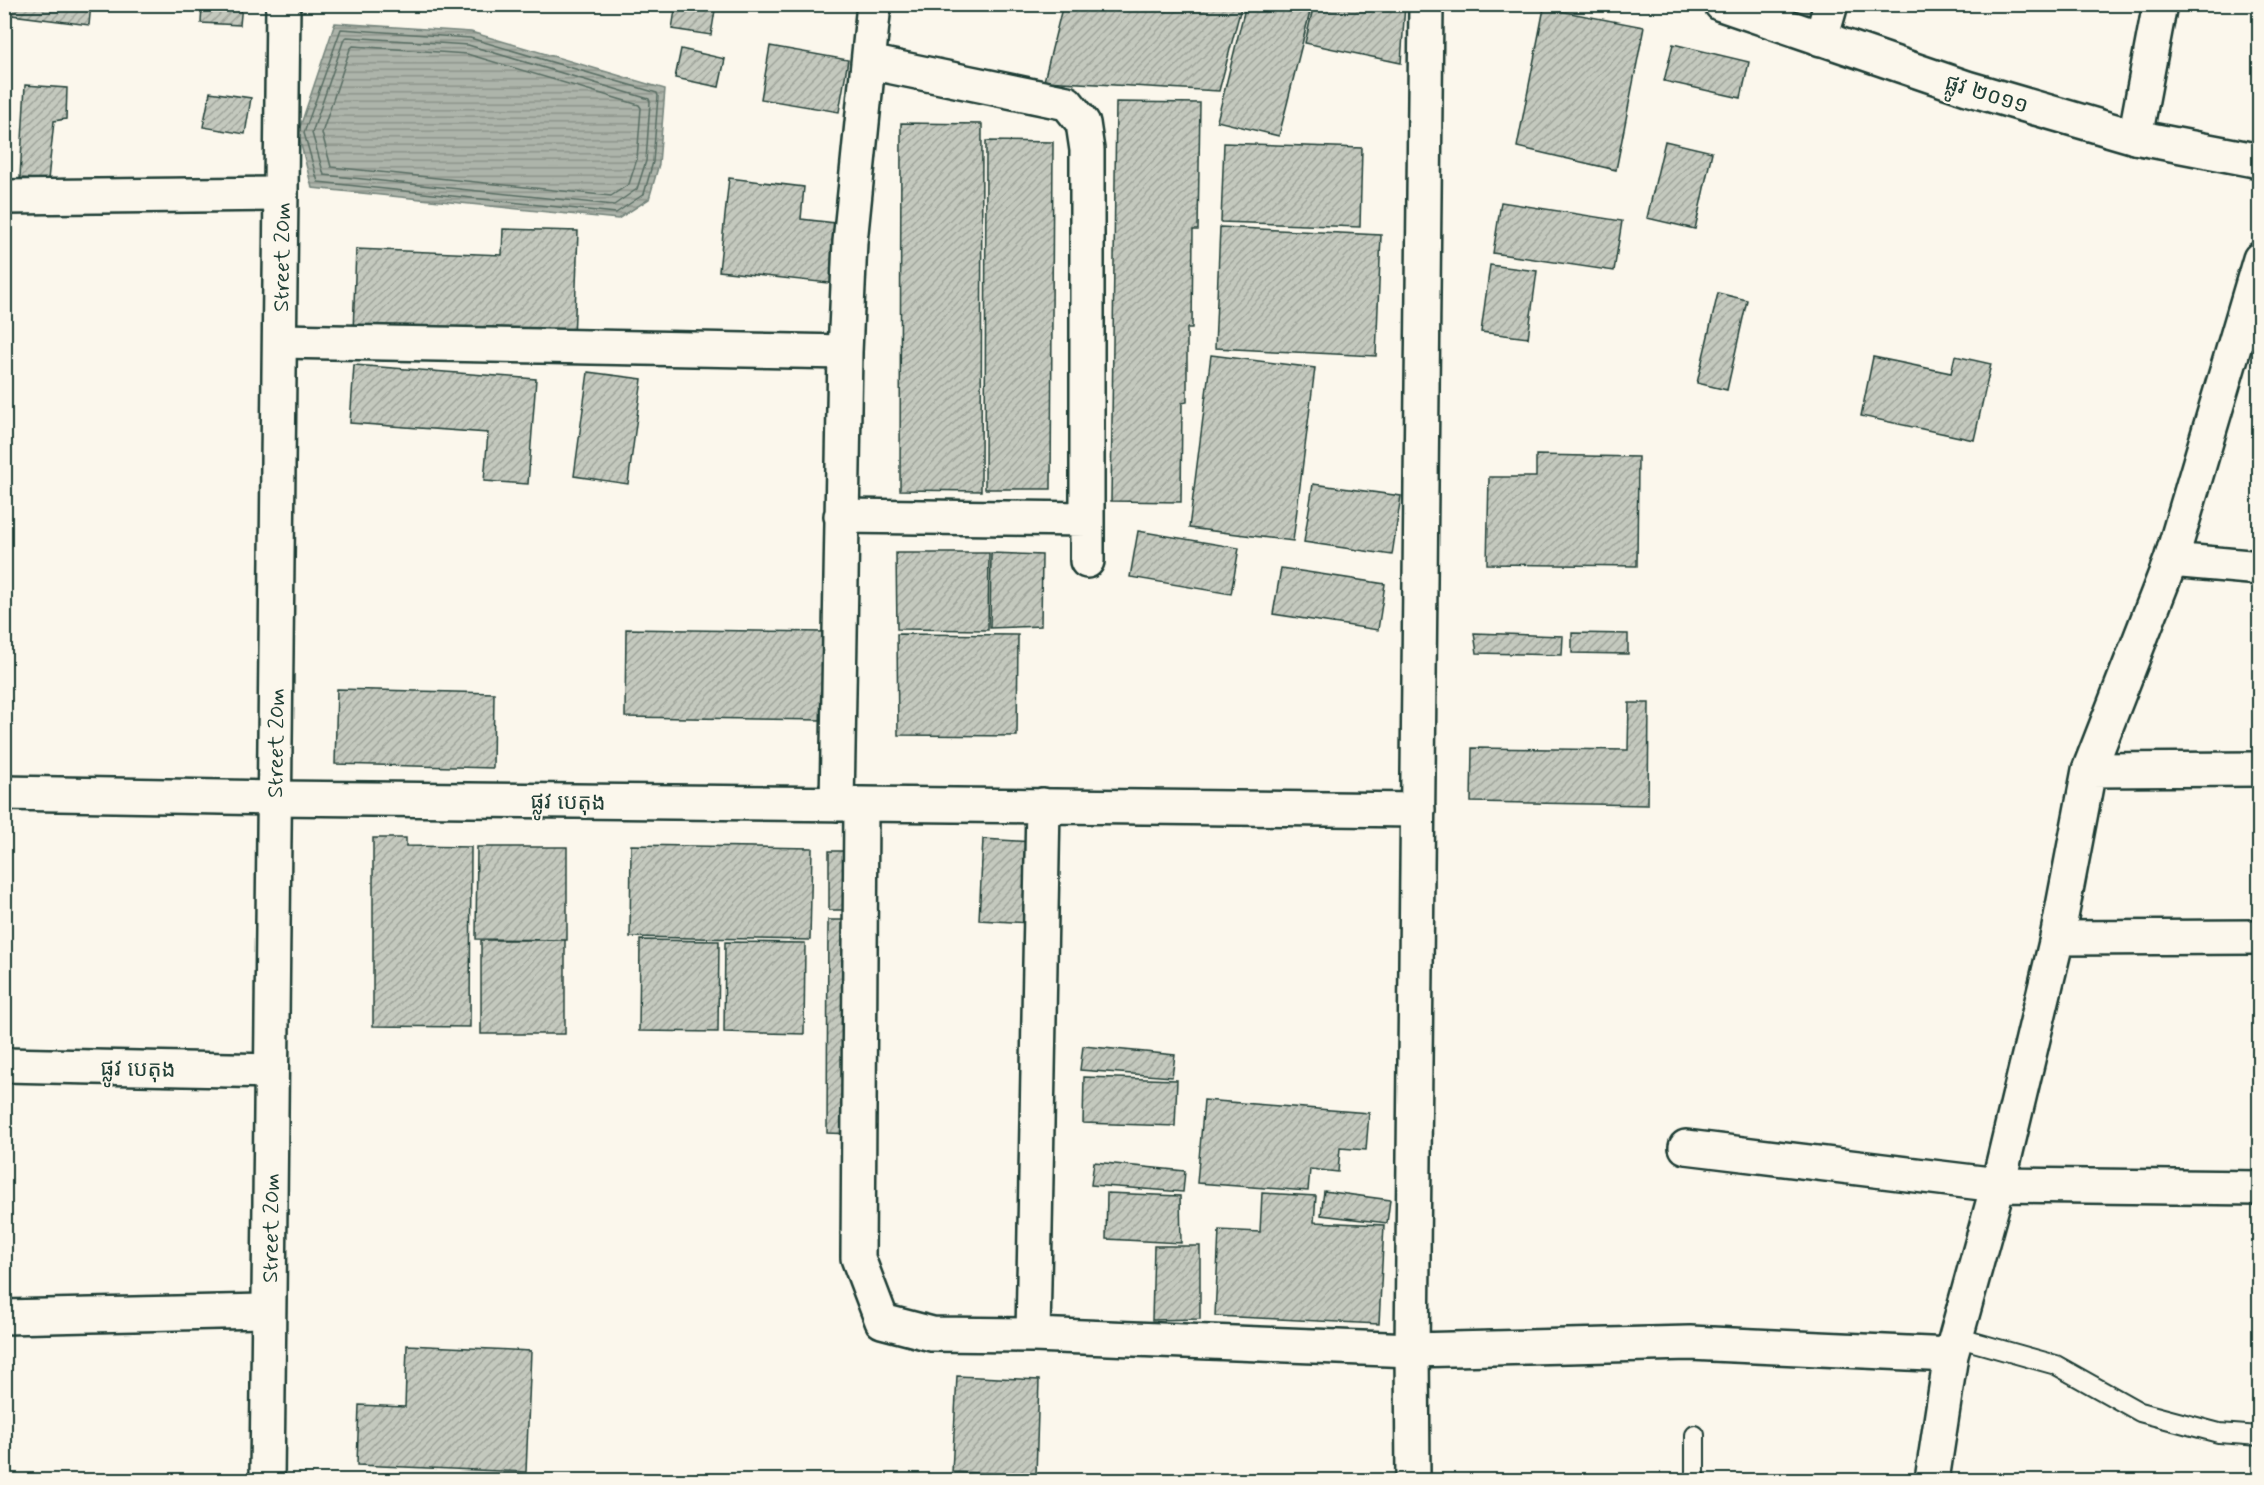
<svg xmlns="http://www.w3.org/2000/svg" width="2264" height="1485" font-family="Mynerve,'Noto Sans Khmer',sans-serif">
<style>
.water{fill:url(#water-rules);stroke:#74847b;stroke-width:1.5}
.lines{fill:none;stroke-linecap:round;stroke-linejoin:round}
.shore{stroke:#586d63;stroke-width:1.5}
.building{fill:url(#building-hatch);stroke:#1f3d34;stroke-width:1.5}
.service-casing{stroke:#1f3d34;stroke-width:22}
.minor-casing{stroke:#1f3d34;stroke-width:38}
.tertiary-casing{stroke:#1f3d34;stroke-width:38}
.secondary-casing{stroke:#1f3d34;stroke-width:38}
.service{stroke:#fbf7ec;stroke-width:18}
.minor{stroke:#fbf7ec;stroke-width:33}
.tertiary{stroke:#fbf7ec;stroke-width:33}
.secondary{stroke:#fbf7ec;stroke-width:33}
.labels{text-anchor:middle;stroke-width:4.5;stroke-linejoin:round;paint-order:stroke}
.street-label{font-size:22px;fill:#1f3d34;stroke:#fbf7ec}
</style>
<defs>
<pattern id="water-rules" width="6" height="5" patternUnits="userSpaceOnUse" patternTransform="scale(1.5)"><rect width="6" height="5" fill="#adb4aa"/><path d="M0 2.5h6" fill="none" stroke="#8c948b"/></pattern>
<pattern id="building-hatch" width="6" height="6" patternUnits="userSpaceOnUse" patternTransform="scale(1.5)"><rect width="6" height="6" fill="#c4c9be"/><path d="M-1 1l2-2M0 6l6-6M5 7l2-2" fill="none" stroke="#9fa49b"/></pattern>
</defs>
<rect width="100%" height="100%" fill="#fbf7ec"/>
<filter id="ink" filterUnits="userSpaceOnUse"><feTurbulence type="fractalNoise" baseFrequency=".0167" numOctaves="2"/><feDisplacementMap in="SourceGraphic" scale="12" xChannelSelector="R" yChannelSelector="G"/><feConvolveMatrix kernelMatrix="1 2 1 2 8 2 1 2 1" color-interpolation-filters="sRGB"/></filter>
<g filter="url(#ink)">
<path class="water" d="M335 23 471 32 665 89 659 164 649 199 618 219 312 188 298 133Z"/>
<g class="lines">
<path class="shore" d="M341 29 470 38 657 93 658 96 653 162 644 194 616 213 318 182 304 133Z
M347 37 468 45 649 99 650 102 646 161 637 189 614 205 324 175 312 133 344 39Z
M353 46 467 54 639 105 641 108 637 159 629 184 611 196 331 167 322 133 350 49Z"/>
</g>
<path class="building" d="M4 4H91L89 25 4 14Z
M202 4H242L240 25 201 23Z
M676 4H716L711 35 672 29Z
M1042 4H1242L1219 91 1044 81 1062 8Z
M1246 4H1312L1279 136 1217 121Z
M1314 4H1405L1401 63 1305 43Z
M1544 8 1644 27 1616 170 1517 147Z
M1673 44 1749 62 1741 98 1664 81Z
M770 46 848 60 839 112 761 99Z
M681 49 725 59 719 87 675 78Z
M25 85 67 88 66 119 54 121 48 180 20 178Z
M210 92 251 98 245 134 203 127Z
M1116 102 1200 103 1198 230H1193L1192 328H1187V402L1182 403 1181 502 1111 501Z
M901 123 982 124 981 491 900 490Z
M986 141 1053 142 1051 489H985Z
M1665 141 1712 152 1695 229 1647 218Z
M1224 143 1362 148 1360 227 1221 222Z
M729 178 804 187 801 219 844 224 838 284 719 271Z
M1501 202 1622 221 1614 271 1493 253Z
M1220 227 1381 235 1376 356 1215 348Z
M503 229 578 231 574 341 353 332 356 249 502 255Z
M1490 265 1537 271 1528 338 1481 332Z
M1718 293 1747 300 1727 390 1697 383Z
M1211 355 1315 368 1293 541 1189 528Z
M1955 356 1991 364 1974 440 1861 416 1873 357 1951 373Z
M354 365 536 379 528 484 484 481 488 433 350 423Z
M588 372 642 379 628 484 574 476Z
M1536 455 1638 457 1637 566 1487 564 1489 477H1536Z
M1313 484 1401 496 1392 555 1304 542Z
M1138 531 1239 548 1231 594 1130 577Z
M896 553H989L988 630 897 629Z
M991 553 1042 555 1041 626 990 628Z
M1281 568 1385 584 1378 630 1273 614Z
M626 629 823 632 822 720 625 717Z
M1474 633 1563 636 1562 655 1477 653Z
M1572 633 1628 634V654L1572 653Z
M897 634 1018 635 1017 736 898 735Z
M337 689 494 693 493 768 335 764Z
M1629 703H1649L1648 805 1471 802 1472 748 1628 750Z
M373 838H406V846L471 847 470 1027 373 1026Z
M983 839 1034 842 1030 923 979 920Z
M631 845 812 848 810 940 630 937Z
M477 847H567V940L476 939Z
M829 851H855V910H829Z
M828 920H853L852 1134 827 1133Z
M481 940H565V1034H481Z
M640 940 719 941 718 1032 639 1031Z
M725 942 805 943 804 1034 724 1032Z
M1083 1046 1175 1055 1172 1077 1080 1070Z
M1084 1077 1177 1080 1175 1126 1083 1123Z
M1204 1100 1369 1113 1366 1150 1340 1148 1338 1172 1310 1169 1308 1191 1197 1183Z
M1094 1162 1185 1171 1183 1192 1091 1185Z
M1324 1191 1390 1200 1387 1223 1321 1215Z
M1107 1193 1180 1196 1181 1243 1106 1239Z
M1262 1193 1316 1196 1314 1222 1384 1225 1379 1324 1215 1316 1219 1230 1260 1232Z
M1154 1246H1200V1319L1152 1320Z
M407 1345 531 1351 526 1472 357 1465 359 1405 405 1407Z
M957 1376 1039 1380 1036 1475 952 1472Z"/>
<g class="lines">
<g class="service-casing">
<path id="service" d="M1956 1337 2056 1365 2140 1412 2219 1433 2260 1436
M1695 1480V1435"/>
</g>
<g class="minor-casing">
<path id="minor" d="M1821 39 1831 4
M869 62 1067 103 1083 123 1087 150V561
M2135 137 2160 4
M4 197 281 194
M280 341 845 352
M841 516 1087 519
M2171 560 2260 568
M2089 770 2260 769
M4 793 274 798 861 804
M837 804 845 352 850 242 874 4
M1418 810 861 804 858 1258 882 1321 932 1334 1033 1335 1412 1350 1690 1343 1951 1355
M2057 938 2260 937
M4 1065 271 1071
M1686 1147 1998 1185 2260 1188
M4 1317 268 1311
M1033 1335 1043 805
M1932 1480 1951 1355 1998 1185 2057 938 2089 770 2171 560 2260 259"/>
</g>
<g class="tertiary-casing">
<path id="tertiary" d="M267 1480 283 4
M1413 1480 1412 1350 1426 4"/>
</g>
<g class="secondary-casing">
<path id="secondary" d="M1721 4 1967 88 2135 137 2260 161"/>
</g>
<use href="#service" class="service"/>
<use href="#minor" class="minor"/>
<use href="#tertiary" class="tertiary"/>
<use href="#secondary" class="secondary"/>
</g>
</g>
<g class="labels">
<g class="street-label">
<text transform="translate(1987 93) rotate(17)" y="8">ផ្លូវ ២០១១</text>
<text transform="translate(281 257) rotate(-89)" y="8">Street 20m</text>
<text transform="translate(275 743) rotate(-89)" y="8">Street 20m</text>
<text transform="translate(568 801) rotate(1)" y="8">ផ្លូវ បេតុង</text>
<text transform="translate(138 1068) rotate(1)" y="8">ផ្លូវ បេតុង</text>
<text transform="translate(270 1228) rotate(-89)" y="8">Street 20m</text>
</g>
</g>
<rect width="2264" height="1485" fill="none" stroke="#fbf7ec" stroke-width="24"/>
<rect x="12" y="12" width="2240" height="1461" fill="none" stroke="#1f3d34" stroke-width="2" filter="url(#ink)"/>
</svg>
